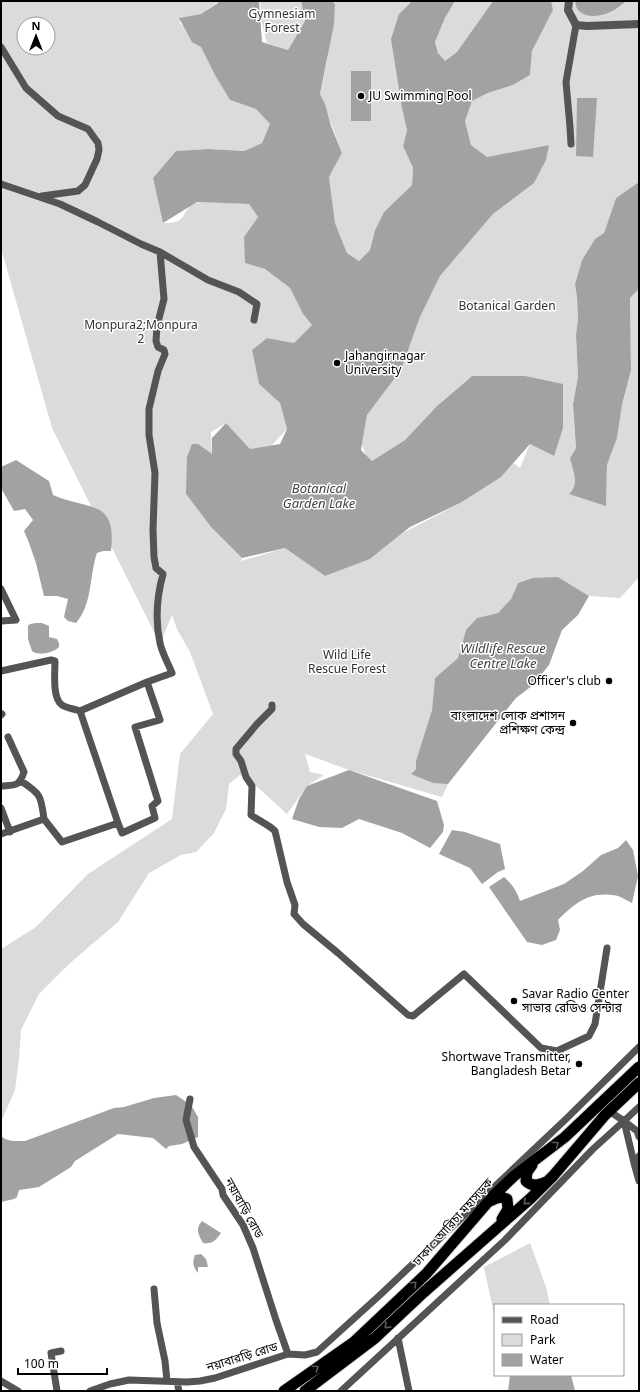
<svg xmlns="http://www.w3.org/2000/svg" width="640" height="1392" font-family="'Noto Sans','Noto Sans Bengali',sans-serif">
<style>
.green{fill:#dbdbdb;fill-rule:evenodd}
.water{fill:#a2a2a2}
.lines{fill:none;stroke-linecap:round;stroke-linejoin:round}
.trunk-casing{stroke:#dbdbdb;stroke-width:13}
.minor{stroke:#545454;stroke-width:7}
.tertiary{stroke:#545454;stroke-width:8}
.trunk{stroke:#000;stroke-width:11}
.oneway{stroke:#595959}
.poi-dot{fill:#000;stroke:#fff;stroke-width:1.5}
.labels{text-anchor:middle;stroke-width:3;stroke-linejoin:round;paint-order:stroke}
.park-label{font-size:12px;fill:#323232;stroke:#fff}
.poi-label{font-size:12px;fill:#000;stroke:#fff;text-anchor:start}
.street-label{font-size:12px;fill:#000;stroke:#fff}
.water-label{font-size:13px;font-style:italic;fill:#434343;stroke:#fff}
</style>
<rect width="100%" height="100%" fill="#fff"/>
<path class="green" d="M1 1H217V3L201 14 181 18 180 23 183 26 192 41 201 47 230 100 256 109 270 124 262 143 244 151 208 149 176 151 153 178 163 223C190 224 179 211 195 203 201 201 239 204 249 204L258 217 244 237 246 263 265 269 290 288 303 314 312 325 294 343 267 338 252 350 259 384 280 403 287 429 272 445 250 449 226 423 211 432 212 455 186 494 211 527 242 558 241 561 285 548 325 576 370 559 403 533 460 503 514 463 520 468 530 444 554 456 469 378 437 406 405 440 372 461 366 455 362 445 367 415 401 370 420 317 440 276 493 214 534 183 549 145 487 157 471 145 465 121 472 101 488 93 513 85 530 75 532 51 553 10 550 1H575L576 5 608 13 627 1H639V182L616 198 604 233 595 239 582 260 575 284 577 297 578 318 576 335 578 377 573 404 576 448 570 458 576 480 574 489 606 505 607 465 617 438 622 405 631 370 630 298 639 289V577L620 598 589 596 558 577 518 583 511 599 498 613 477 618 466 630 458 658 435 678 432 710 416 761V769L448 784 442 797 349 770 305 754 310 772 324 775 307 786 287 814 253 783 240 775 229 784 226 809 214 833 196 852 181 855 149 873 118 922 69 964 39 994 21 1030 19 1059 15 1090 1 1122V949L36 927 88 874 172 819 180 754 213 714 190 652 177 629 172 615 160 644 52 428 1 248ZM24 24H48V48H24Z
M260 1H301L305 21 288 50 267 43 261 19Z
M332 1H412L399 14 402 108 407 130 403 146 413 168 412 185 384 212 375 230 370 250 359 261 347 253 335 223 329 177 342 153 320 94 327 61 335 4Z
M455 1H493L457 52 445 62 438 53 435 42 445 18Z
M530 1243 546 1287 550 1305H495V1319L484 1267Z"/>
<path class="water" d="M218 1H259L262 42 288 50 305 21 301 1H332L335 4 334 24 320 94 325 104 331 126 342 153 329 177 335 223 347 253 359 261 370 250 375 230 384 212 412 185 413 168 403 146 407 130 402 108 391 39 399 14 412 1H455L445 18 435 42 438 53 445 61 457 52 493 1H551L553 10 532 51 530 75 513 85 488 93 472 101 465 121 471 145 487 157 549 145 546 160 534 183 493 214 440 276 420 317 401 370 367 415 361 450 372 461 405 440 437 406 472 376H525L563 384V428L554 456 530 444 501 477 460 503 410 527 370 559 325 576 285 548 242 558 211 527 186 494 187 457 192 444H198L212 454V438L226 423 250 449 280 444 287 429 280 403 259 384 252 350 267 338 294 343 312 325 303 314 290 288 265 269 245 263 244 237 258 217 249 204 197 202 163 223 153 178 176 151 208 149 244 151 262 143 270 124 256 109 230 100 215 75 201 47 192 42 179 18 201 14 218 3Z
M575 1H627C621 5 614 11 608 13 595 18 576 18 575 1Z
M351 71H371V121H351Z
M577 98H597L593 157 576 156Z
M639 182V289L630 298 631 370 622 405 617 438 607 465 606 506 569 494C580 483 573 472 570 458L576 448 573 404 578 377 576 335 578 318 577 297 575 284 582 260 595 239 604 233 616 198Z
M16 460 49 481 53 495C89 511 117 498 111 551H103L97 553C89 576 93 603 76 623L68 621 64 617 68 599 57 596H44L36 563 29 543 24 531 33 520 25 509 14 511 1 488V467Z
M558 577 589 596 578 615 562 630 549 665 533 685 516 698 448 784 433 783 411 774 416 769V761L432 710 435 678 458 658 466 630 477 618 498 613 511 599 518 583 533 578Z
M36 623H42L49 626V637L57 639 59 643V647C53 653 39 656 32 651L28 639V626L30 624Z
M349 770 437 801 444 825 443 832 430 848 402 833 359 819 342 828 319 827 292 819 299 799 307 786Z
M452 830 465 832 500 844 505 869 498 872 482 884 470 868 439 854Z
M626 840 633 850 638 876 632 903C626 900 619 895 612 895 588 892 574 904 558 920L560 930 556 940 542 945 527 942 489 887 504 877C512 884 517 891 520 901L564 884 583 871 601 855 618 848Z
M176 1095 191 1105 198 1117V1137L182 1144 169 1146 166 1149 153 1138 118 1134 75 1161 71 1167 39 1187 19 1190 17 1197 14 1199 1 1202V1136C7 1142 17 1141 25 1141L114 1108 124 1107 154 1098Z
M202 1221 221 1233C215 1241 213 1244 203 1243 198 1234 195 1229 202 1221Z
M201 1254 206 1259 208 1267H198V1273C193 1267 192 1263 195 1255Z
M510 1375H571L575 1391H508Z"/>
<g class="lines">
<g class="trunk-casing">
<path id="trunk" d="M532 1165 527 1172 526 1181C532 1187 539 1185 546 1182
M490 1201C496 1198 500 1196 507 1199L508 1209 502 1219
M284 1391 354 1342 426 1274 494 1195 514 1176 565 1137 639 1067
M305 1391 375 1338 424 1292 531 1198 553 1176 605 1115 639 1083"/>
</g>
<path class="minor" d="M1 47 26 88 58 116 88 129 98 143 99 150 97 159 85 185 78 191 42 196
M571 144 570 127 566 82 576 25
M1 184 60 204 98 222 141 244 160 252 208 280 239 292 257 304 254 320
M1 589 16 620 1 621
M1 671 51 660 55 661C55 672 52 698 62 705 66 708 75 709 80 711L118 823 62 842 44 819 1 834
M272 705V709L257 724 236 749V754L241 761 246 777 252 786 251 815C259 821 268 824 275 831L287 882 295 905 294 914 303 924 338 953 408 1015 413 1016 464 974 541 1048 557 1051 589 1036 595 1024 607 948
M80 711 147 682
M1 715 2 714
M21 781C41 794 41 796 44 819
M1 786C15 785 19 787 24 772L8 737
M1 808 10 832
M118 823 122 833 155 818 152 806 158 801 135 727 160 720 147 682 172 673C168 663 162 653 160 643 155 620 157 596 163 574L156 568 154 557 153 530 155 473 149 435V409L158 371 165 354 164 350 158 347 156 341 157 326 164 299 160 252
M190 1099 186 1120 194 1147 222 1189 223 1195 243 1225 253 1248 276 1320 288 1354
M624 1121 634 1163
M624 1121 637 1131 639 1137
M624 1121 639 1107
M639 1156 634 1163 639 1181
M154 1289 157 1323 165 1361 167 1381
M398 1338 409 1391
M1 1381 18 1391
M177 1382 179 1391
M57 1391 51 1353 61 1351
M90 1391 110 1384 129 1380 187 1382 200 1381 215 1378 288 1354 305 1355 317 1352 380 1295 566 1119 639 1047
M341 1391 505 1240 593 1149 624 1121 609 1111"/>
<path class="tertiary" d="M569 1 568 10 576 25 587 26 639 24"/>
<use href="#trunk" class="trunk"/>
</g>
<defs><path id="oneway-chevron" d="M-2-3.5L2.5 0L-2 3.5" fill="none" stroke-width="1.6" stroke-linecap="round" stroke-linejoin="round"/></defs>
<g class="oneway">
<use href="#oneway-chevron" transform="translate(556 1144) rotate(-38)"/>
<use href="#oneway-chevron" transform="translate(526 1202) rotate(139)"/>
<use href="#oneway-chevron" transform="translate(414 1284) rotate(-43)"/>
<use href="#oneway-chevron" transform="translate(387 1326) rotate(136)"/>
<use href="#oneway-chevron" transform="translate(316 1368) rotate(-35)"/>
</g>
<g class="poi-dot">
<circle cx="361" cy="96" r="4"/>
<circle cx="337" cy="363" r="4"/>
<circle cx="609" cy="681" r="4"/>
<circle cx="573" cy="723" r="4"/>
<circle cx="514" cy="1001" r="4"/>
<circle cx="579" cy="1064" r="4"/>
</g>
<g class="labels">
<g class="park-label">
<text x="282" y="18">Gymnesiam<tspan x="282" dy="14">Forest</tspan></text>
<text x="507" y="310">Botanical Garden</text>
<text x="141" y="329">Monpura2;Monpura<tspan x="141" dy="14">2</tspan></text>
<text x="347" y="659">Wild Life<tspan x="347" dy="14">Rescue Forest</tspan></text>
</g>
<g class="poi-label">
<text x="369" y="100">JU Swimming Pool</text>
<text x="345" y="360">Jahangirnagar<tspan x="345" dy="14">University</tspan></text>
<text x="601" y="685" text-anchor="end">Officer's club</text>
<text x="565" y="720" text-anchor="end">বাংলাদেশ লোক প্রশাসন<tspan x="565" dy="14">প্রশিক্ষণ কেন্দ্র</tspan></text>
<text x="522" y="998">Savar Radio Center<tspan x="522" dy="14">সাভার রেডিও সেন্টার</tspan></text>
<text x="571" y="1061" text-anchor="end">Shortwave Transmitter,<tspan x="571" dy="14">Bangladesh Betar</tspan></text>
</g>
<g class="street-label">
<text transform="translate(244 1208) rotate(61)" y="4">নয়াবাড়ি রোড</text>
<text transform="translate(453 1222) rotate(-48)" y="4">ঢাকা - আরিচা মহাসড়ক</text>
<text transform="translate(242 1357) rotate(-17)" y="4">নয়াবারড়ি রোড</text>
</g>
<g class="water-label">
<text x="319" y="493">Botanical<tspan x="319" dy="15">Garden Lake</tspan></text>
<text x="503" y="653">Wildlife Rescue<tspan x="503" dy="15">Centre Lake</tspan></text>
</g>
</g>
<rect width="640" height="1392" fill="none" stroke="#000000" stroke-width="4"/>
<rect x="494" y="1304" width="130" height="72" fill="#ffffff" stroke="#999999"/>
<rect x="502" y="1317" width="20" height="6" fill="#545454" stroke="#999999"/>
<text x="530" y="1324" font-size="12" fill="#000000">Road</text>
<rect x="502" y="1334" width="20" height="12" fill="#dbdbdb" stroke="#999999"/>
<text x="530" y="1344" font-size="12" fill="#000000">Park</text>
<rect x="502" y="1354" width="20" height="12" fill="#a2a2a2" stroke="#999999"/>
<text x="530" y="1364" font-size="12" fill="#000000">Water</text>
<g transform="translate(36 36)"><circle r="19" fill="#ffffff" stroke="#999999"/>
<path d="M0-3L7 15L0 10L-7 15Z" fill="#000000"/>
<text y="-6" font-size="11" font-weight="bold" text-anchor="middle" fill="#000000">N</text>
</g>
<path d="M18 1368v6h89v-6" fill="none" stroke="#000000" stroke-width="2"/>
<text x="24" y="1368" font-size="12" fill="#000000" stroke="#ffffff" stroke-width="3" paint-order="stroke">100 m</text>
</svg>
